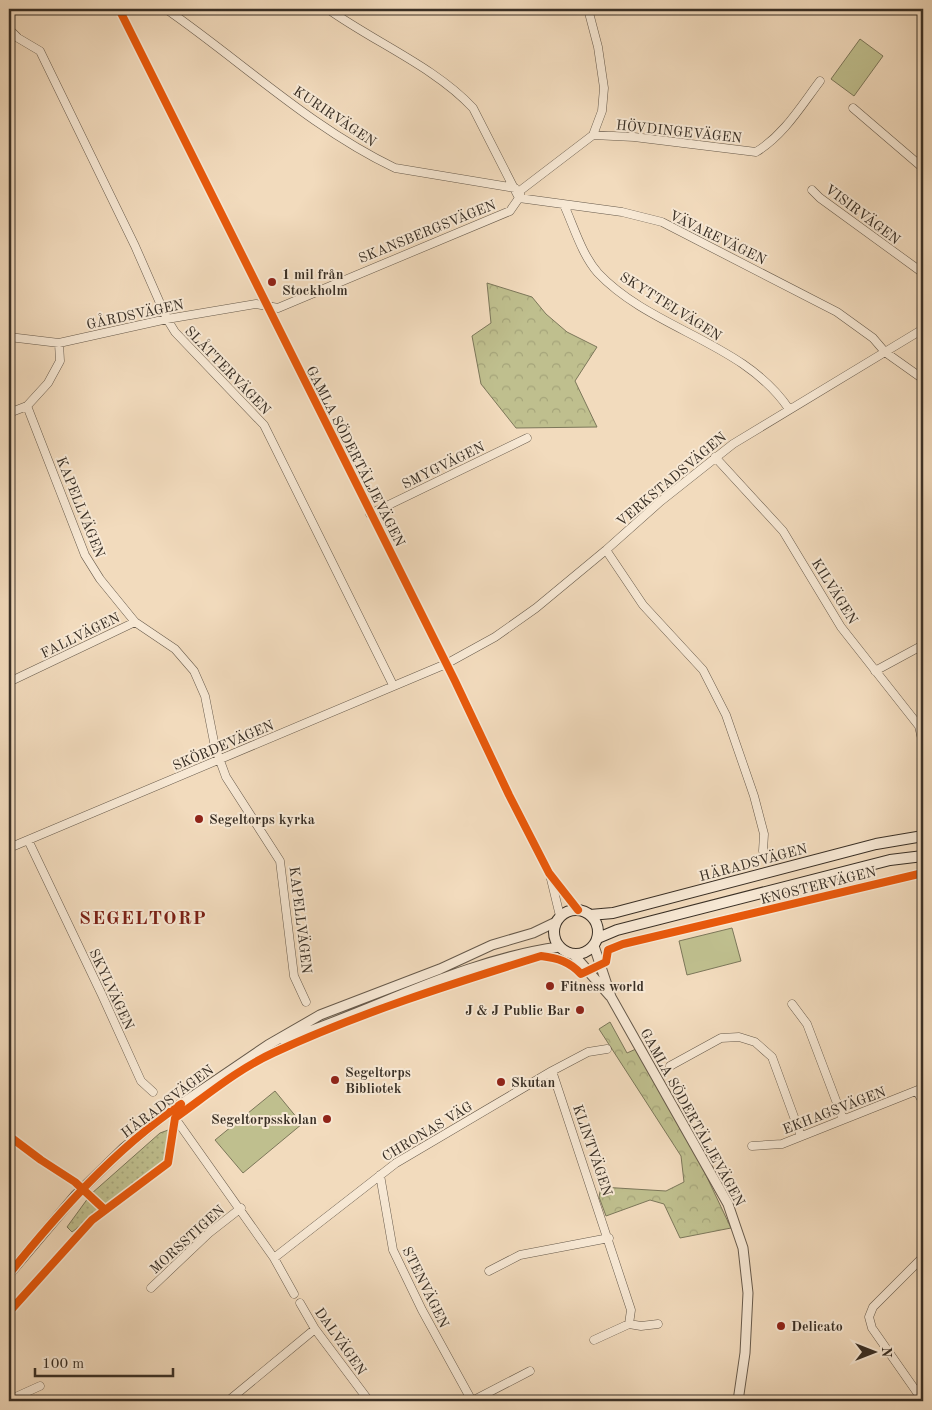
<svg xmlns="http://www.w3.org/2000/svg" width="932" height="1410" font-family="'Old Standard TT',serif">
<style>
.grass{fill:url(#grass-dots);stroke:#7c775a}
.forest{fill:url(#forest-crowns);stroke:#7c775a}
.garden{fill:#bfbf8e;stroke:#7c775a}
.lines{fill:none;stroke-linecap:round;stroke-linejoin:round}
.minor-casing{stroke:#675a4b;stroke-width:9}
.tertiary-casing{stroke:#675a4b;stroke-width:11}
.secondary-casing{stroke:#392f25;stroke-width:12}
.minor{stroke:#f7e8d4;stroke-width:8}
.tertiary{stroke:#f7e8d4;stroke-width:9}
.secondary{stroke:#f7e8d4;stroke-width:10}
.cycleway-casing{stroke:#f7e8d4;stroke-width:11}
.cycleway{stroke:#e8590c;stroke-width:8}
.poi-dot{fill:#8f2418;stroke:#f7e8d4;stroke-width:2}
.labels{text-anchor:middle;stroke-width:4;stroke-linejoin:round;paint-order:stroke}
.street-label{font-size:14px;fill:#392f25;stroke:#f7e8d4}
.poi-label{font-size:14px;font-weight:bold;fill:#392f25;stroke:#f7e8d4;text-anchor:start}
.district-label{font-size:19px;font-weight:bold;letter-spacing:1px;fill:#7a1f14;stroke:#f7e8d4}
</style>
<defs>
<pattern id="grass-dots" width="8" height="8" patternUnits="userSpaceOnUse" patternTransform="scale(1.25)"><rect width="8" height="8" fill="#bfbf8e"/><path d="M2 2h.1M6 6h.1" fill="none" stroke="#a5a47a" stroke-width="1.8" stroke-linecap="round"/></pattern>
<pattern id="forest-crowns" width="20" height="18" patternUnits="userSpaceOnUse" patternTransform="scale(1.25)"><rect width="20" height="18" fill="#bfbf8e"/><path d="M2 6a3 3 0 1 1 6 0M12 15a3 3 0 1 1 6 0" fill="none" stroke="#a5a47a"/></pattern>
</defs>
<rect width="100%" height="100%" fill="#f2dbbd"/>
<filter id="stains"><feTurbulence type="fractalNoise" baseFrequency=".004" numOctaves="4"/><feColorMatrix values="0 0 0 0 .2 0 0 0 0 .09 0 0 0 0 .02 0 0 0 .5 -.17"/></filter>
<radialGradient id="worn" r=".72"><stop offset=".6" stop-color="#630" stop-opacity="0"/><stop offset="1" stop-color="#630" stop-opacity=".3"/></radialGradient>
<path class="grass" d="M171 1129 166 1161 72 1232 67 1227 91 1194 160 1133Z"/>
<path class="forest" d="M487 283 532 297 546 314 567 332 597 347 575 381 597 427 516 428 481 384 472 336 491 323Z
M610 1022 627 1053 636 1049 696 1154 731 1228 680 1238 664 1204 650 1200 606 1216 599 1197 601 1187 666 1191 684 1182 681 1156 599 1029Z"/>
<path class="garden" d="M860 39 883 56 854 96 831 79Z
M732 928 741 961 687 975 679 941Z
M275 1091 302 1124 243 1173 215 1140Z"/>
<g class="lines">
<g class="minor-casing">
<path id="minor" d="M119 9 455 681 509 795 549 873 578 910
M166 9C241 61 311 128 395 168L515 188
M328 9C374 42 435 67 473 108L519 198 622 212 662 222 837 312 873 338 885 352 923 379
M9 29 18 38 40 51 135 246 167 319 175 332 264 425 393 685
M853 108 923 168
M593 135 634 137 756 152C784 135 801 106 820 81
M812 190 820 198 923 273
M564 205C574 227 582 255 598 273 652 330 744 342 789 409
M9 337 59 343 167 319 256 304 278 308 510 211 519 198 521 190 593 135 602 111 604 88 598 47 588 9
M27 406 85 555 100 579 135 622 175 649 194 671 205 696 215 747 226 777 280 861 294 976 306 1002
M9 413 27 406 48 383 60 361 59 343
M715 457 783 531 841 627 919 726 923 744
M370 514 527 438
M606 550 643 605 703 670 726 715 754 796 764 834 763 851
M875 671 923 645
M9 682 135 622
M28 840 102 995 141 1081 153 1092
M9 848 446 664 495 637 536 608 606 550 661 501 733 444 923 329
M550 875 560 916
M719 921 923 873
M792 1004 807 1024 843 1119
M670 1066 721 1038 739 1037 755 1042 772 1057 801 1136
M552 1071 631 1310 629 1324
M917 1091 923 1102
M170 1111 274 1258 396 1163 552 1071 588 1052 607 1049
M9 1136 41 1160
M752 1146 782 1144 923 1088
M380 1175 393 1250 422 1310 472 1401
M923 1257 873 1307 869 1317 872 1328 923 1401
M274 1258 294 1294
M489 1271 520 1255 609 1238
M151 1288 209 1233 241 1208
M300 1303 315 1329 369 1401
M594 1340 629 1324 641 1326 658 1324
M9 1400 40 1386
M228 1401 315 1329
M472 1401 530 1371"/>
</g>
<g class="tertiary-casing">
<path id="tertiary" d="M594 946 611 997 728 1204 743 1248 748 1293 745 1353 738 1401
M574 955 610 996
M284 1040C376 1010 463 960 559 947
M9 1274 75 1196 124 1148 162 1117 268 1045 320 1015 440 969 492 945 533 933 556 922"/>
</g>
<g class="secondary-casing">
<path id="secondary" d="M554 932a22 22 0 1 1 44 0a22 22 0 1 1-44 0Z
M590 915 613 913 876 844 923 836
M598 938 617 930 890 860 923 856"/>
</g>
<use href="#minor" class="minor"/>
<use href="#tertiary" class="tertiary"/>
<use href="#secondary" class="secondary"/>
<g class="cycleway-casing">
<path id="cycleway" d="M119 9 455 681 509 795 549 873 578 910
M9 1136 41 1160 75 1182 104 1209
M9 1274C59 1212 114 1150 181 1104
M9 1312 92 1220 168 1163 175 1118C206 1096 238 1069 273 1053 359 1013 451 984 541 956 558 958 570 962 581 974L606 962 608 950 623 944 923 873"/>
</g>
<use href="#cycleway" class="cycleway"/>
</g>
<g class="poi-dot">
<circle cx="272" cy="282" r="5"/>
<circle cx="199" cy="819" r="5"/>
<circle cx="550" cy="986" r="5"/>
<circle cx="580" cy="1010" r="5"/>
<circle cx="335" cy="1080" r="5"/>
<circle cx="501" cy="1082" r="5"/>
<circle cx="327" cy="1119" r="5"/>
<circle cx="781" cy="1326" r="5"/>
</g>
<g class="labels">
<g class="street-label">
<text transform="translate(335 116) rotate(34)" y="5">KURIRVÄGEN</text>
<text transform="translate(679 131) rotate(6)" y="5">HÖVDINGEVÄGEN</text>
<text transform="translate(863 214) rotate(37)" y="5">VISIRVÄGEN</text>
<text transform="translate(427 231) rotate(-22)" y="5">SKANSBERGSVÄGEN</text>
<text transform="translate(718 237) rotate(26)" y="5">VÄVAREVÄGEN</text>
<text transform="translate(671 306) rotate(32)" y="5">SKYTTELVÄGEN</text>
<text transform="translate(135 314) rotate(-12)" y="5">GÅRDSVÄGEN</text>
<text transform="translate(228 370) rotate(46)" y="5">SLÅTTERVÄGEN</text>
<text transform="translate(356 456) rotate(63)" y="5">GAMLA SÖDERTÄLJEVÄGEN</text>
<text transform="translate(443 465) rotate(-26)" y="5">SMYGVÄGEN</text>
<text transform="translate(671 479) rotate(-40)" y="5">VERKSTADSVÄGEN</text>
<text transform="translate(81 507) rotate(68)" y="5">KAPELLVÄGEN</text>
<text transform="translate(835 591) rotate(58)" y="5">KILVÄGEN</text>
<text transform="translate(80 635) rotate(-26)" y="5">FALLVÄGEN</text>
<text transform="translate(223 745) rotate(-23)" y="5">SKÖRDEVÄGEN</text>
<text transform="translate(753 862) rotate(-15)" y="5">HÄRADSVÄGEN</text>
<text transform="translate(818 885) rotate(-14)" y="5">KNOSTERVÄGEN</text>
<text transform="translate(301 920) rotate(83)" y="5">KAPELLVÄGEN</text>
<text transform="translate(112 989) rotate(65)" y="5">SKYLVÄGEN</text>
<text transform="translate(167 1101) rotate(-37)" y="5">HÄRADSVÄGEN</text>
<text transform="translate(834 1110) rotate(-21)" y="5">EKHAGSVÄGEN</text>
<text transform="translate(693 1117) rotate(61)" y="5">GAMLA SÖDERTÄLJEVÄGEN</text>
<text transform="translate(427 1131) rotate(-31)" y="5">CHRONAS VÄG</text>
<text transform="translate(593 1150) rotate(71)" y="5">KLINTVÄGEN</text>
<text transform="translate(187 1239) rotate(-42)" y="5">MORSSTIGEN</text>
<text transform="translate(426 1287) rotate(64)" y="5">STENVÄGEN</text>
<text transform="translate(341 1341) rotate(55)" y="5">DALVÄGEN</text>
</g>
<g class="poi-label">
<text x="282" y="279">1 mil från<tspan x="282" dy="16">Stockholm</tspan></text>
<text x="209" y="824">Segeltorps kyrka</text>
<text x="560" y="991">Fitness world</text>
<text x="570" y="1015" text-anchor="end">J &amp; J Public Bar</text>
<text x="345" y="1077">Segeltorps<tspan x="345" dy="16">Bibliotek</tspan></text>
<text x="511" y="1087">Skutan</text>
<text x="317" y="1124" text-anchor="end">Segeltorpsskolan</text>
<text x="791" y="1331">Delicato</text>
</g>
<g class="district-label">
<text x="143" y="924">SEGELTORP</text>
</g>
</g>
<rect width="932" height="1410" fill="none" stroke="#f2dbbd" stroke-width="30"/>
<rect x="10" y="10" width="912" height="1390" fill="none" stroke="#392f25" stroke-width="2.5"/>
<rect x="15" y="15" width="902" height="1380" fill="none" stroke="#392f25"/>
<g transform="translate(874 1352) rotate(90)" stroke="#f7e8d4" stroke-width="4" paint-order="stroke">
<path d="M0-4L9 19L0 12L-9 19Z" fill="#392f25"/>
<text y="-8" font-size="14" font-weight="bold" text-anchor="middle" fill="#392f25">N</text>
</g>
<path d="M35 1368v8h138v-8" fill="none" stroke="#392f25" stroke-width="2.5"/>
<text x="42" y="1368" font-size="15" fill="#392f25" stroke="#f7e8d4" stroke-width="4" paint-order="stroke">100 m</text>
<rect width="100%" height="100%" filter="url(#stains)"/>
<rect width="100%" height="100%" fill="url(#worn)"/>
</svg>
